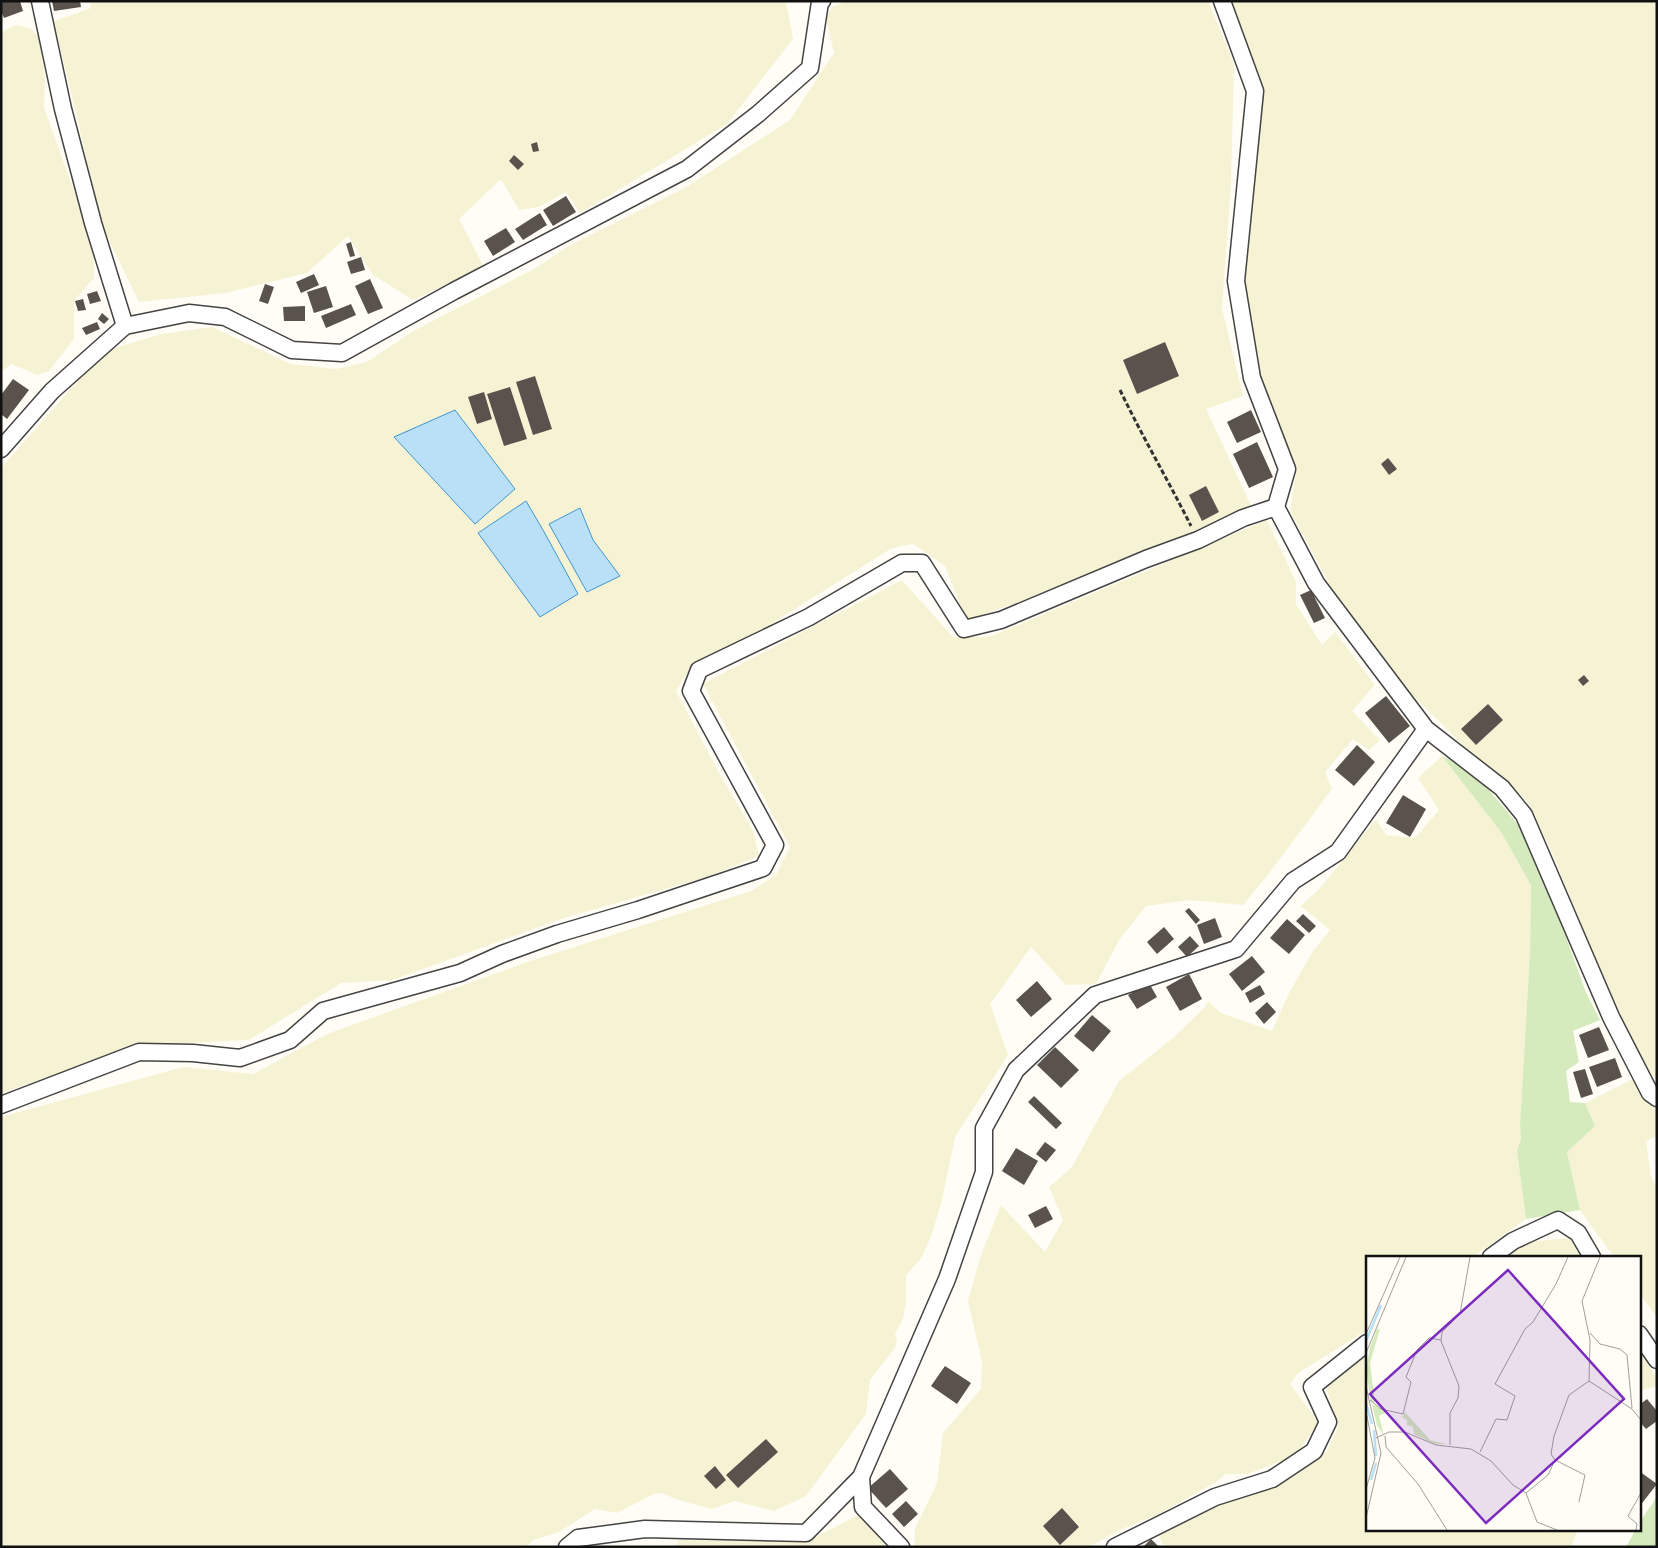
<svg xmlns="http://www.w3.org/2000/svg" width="1658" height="1548" font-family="'Playfair Display',serif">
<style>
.farmland{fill:#f6f3d4;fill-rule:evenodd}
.green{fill:#d5ebbd}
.water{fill:#b9e0f7;stroke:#3f96cf}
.building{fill:#5a524d}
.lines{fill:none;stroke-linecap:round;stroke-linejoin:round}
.minor-casing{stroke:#444;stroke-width:19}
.path{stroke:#333;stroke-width:3;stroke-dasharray:5 2.5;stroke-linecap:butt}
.minor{stroke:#fff;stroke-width:16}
.inset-river{fill:none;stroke:#b9e0f7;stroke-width:2.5}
.inset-road{fill:none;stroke:#a09f9a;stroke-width:1}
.view{fill:#7b2cbf;fill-opacity:0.15;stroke:#7b2cbf;stroke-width:2.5}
.inset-edge{fill:none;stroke:#111;stroke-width:2.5}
</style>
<rect width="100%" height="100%" fill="#fffdf5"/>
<path class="farmland" d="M90 1H786L793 39 727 124 580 213 566 192 539 207 519 210 501 179 459 219 484 267 413 300 373 275 348 236 307 273 226 293 139 302 103 228 54 21 91 8Z
M847 1H1208L1234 64 1231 185 1222 308 1243 396 1206 409 1253 510 1226 517 1190 540 1066 587 966 620 945 566 913 544 892 548 742 642 689 670 676 691 719 773 753 831 759 856 707 877 564 918 393 980 341 983 249 1040 143 1045 1 1093V468L104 351 162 334 212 327 291 364 336 369 367 362 415 330 536 268 570 245 685 188 790 120 834 53 826 18 832 7ZM535 376 552 428 533 435 516 382ZM510 387 526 439 504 446 487 395ZM483 393 492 419 477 424 468 397ZM580 508 593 540 620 576 549 524Z
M1232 1H1657V1079L1645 1069 1598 965 1552 853 1527 800 1470 752 1398 681 1337 598 1290 511 1297 467 1259 378 1244 280 1260 90Z
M16 25 29 28 39 36 45 79 44 108 86 224 94 263V278L74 301V339L49 371 37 375 12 364 1 371V32Z
M1267 520 1296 582V604L1322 645 1335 632 1375 685 1352 711 1380 740 1369 750 1353 739 1325 772 1332 789 1267 876 1243 905 1190 900 1146 906 1119 940 1096 984 1066 985 1031 947 990 1004 1008 1055 955 1137 942 1200 932 1234 921 1259 906 1275V1301L903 1319 895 1334 897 1340 895 1348 870 1380 866 1414 806 1496 774 1511 734 1501 712 1509 678 1500 664 1494 656 1493 617 1513 595 1509 559 1532 533 1540 526 1547H1V1117L183 1067 253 1074 327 1034 530 961 751 891 776 875 790 847 703 684 902 580 953 637H989Z
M1442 756 1501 832 1531 885 1530 951 1520 1126 1521 1139 1517 1151 1526 1219 1473 1257H1367V1330L1298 1373 1290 1384 1318 1422 1296 1456 1247 1474H1226L1216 1482 1157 1515 1120 1530 1088 1547H914L915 1529 937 1483 943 1433 981 1389 982 1362 968 1301 980 1258 1001 1205 1045 1252 1063 1220 1049 1187 1072 1167 1119 1081 1173 1038 1205 1007 1208 1001 1221 1013 1272 1031 1289 993 1313 951 1330 930 1301 906 1321 887 1376 819 1386 835 1415 838 1439 810 1418 778Z
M1635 1078 1653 1104 1657 1107V1136L1646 1141 1651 1177 1657 1188V1317L1639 1293V1257H1614L1580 1210 1567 1152 1595 1126 1585 1103Z
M1569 1238 1581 1257H1502L1524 1242Z
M1639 1349 1657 1379V1386L1639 1391Z
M1367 1353V1529H1578L1571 1547H1164L1158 1533 1205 1510 1271 1486 1327 1451 1338 1427 1325 1383Z
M860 1514 886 1547H675L679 1540 806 1542Z"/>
<path class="green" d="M1442 756 1472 770 1521 828 1551 895 1585 990 1600 1020 1573 1031 1579 1062 1566 1071 1570 1102 1585 1103 1595 1126 1567 1152 1580 1210 1526 1219 1517 1151 1521 1139 1520 1126 1530 951 1531 885 1501 832Z
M1657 1495V1547H1626L1636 1529H1639C1639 1517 1653 1507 1657 1495Z"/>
<path class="water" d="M455 410 515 489 475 524 394 437Z
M526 501 543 530 578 594 540 617 478 533Z
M580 508 593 540 620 576 587 592 549 524Z"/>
<path class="building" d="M1 1H20L23 11 4 18 1 11Z
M52 1H80L81 7 54 11Z
M537 142 539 151 533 152 531 144Z
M514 155 524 164 518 170 509 161Z
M566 196 576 212 553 226 543 210Z
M540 213 547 225 523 240 515 229Z
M506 228 515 242 493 256 484 241Z
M351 242 355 256 350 257 346 244Z
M361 257 365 270 351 274 347 262Z
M314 274 319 285 301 293 296 282Z
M370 279 383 308 368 314 355 286Z
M265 284 274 287 268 304 259 301Z
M326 286 333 307 314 313 307 292Z
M97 291 101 301 90 304 87 294Z
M83 299 86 310 78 311 75 301Z
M351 304 356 315 326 328 321 316Z
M305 306V321H284L283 307Z
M102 313 109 319 104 324 98 319Z
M97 322 100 329 86 335 82 328Z
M1165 342 1179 376 1137 394 1123 360Z
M535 376 552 429 533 435 516 382Z
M13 379 29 390 7 419 1 414V395Z
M510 387 527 439 504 446 487 394Z
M484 392 492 419 477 424 468 397Z
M1251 410 1261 432 1237 443 1227 422Z
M1257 442 1273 477 1249 488 1233 454Z
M1388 458 1397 469 1389 475 1381 464Z
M1206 486 1219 512 1202 521 1189 495Z
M1311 590 1325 618 1314 623 1300 595Z
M1584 675 1589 681 1583 686 1578 680Z
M1386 696 1410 726 1389 743 1365 713Z
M1488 704 1503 720 1476 745 1461 729Z
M1357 745 1375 762 1354 786 1335 770Z
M1403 795 1426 809 1410 837 1386 823Z
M1189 908 1200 920 1196 924 1185 911Z
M1303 914 1316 926 1309 933 1296 921Z
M1215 918 1222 937 1204 944 1197 925Z
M1287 919 1305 935 1289 954 1270 938Z
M1164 927 1174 939 1157 954 1147 942Z
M1190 936 1199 946 1187 957 1178 947Z
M1252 956 1265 972 1242 991 1229 974Z
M1189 974 1202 999 1180 1011 1166 987Z
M1037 981 1052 999 1031 1017 1016 1000Z
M1149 983 1157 997 1137 1009 1128 995Z
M1260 985 1265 994 1250 1003 1245 993Z
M1267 1002 1276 1012 1264 1024 1255 1013Z
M1092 1015 1111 1031 1093 1052 1074 1036Z
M1599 1027 1609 1050 1588 1058 1579 1035Z
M1055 1047 1079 1070 1061 1088 1037 1065Z
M1615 1058 1622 1077 1597 1087 1589 1067Z
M1585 1069 1593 1094 1581 1098 1573 1072Z
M1034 1096 1062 1123 1056 1129 1028 1102Z
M1045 1142 1056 1150 1046 1162 1036 1154Z
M1016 1148 1038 1161 1024 1185 1002 1171Z
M1046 1206 1053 1219 1035 1228 1028 1215Z
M945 1366 971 1383 957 1404 931 1386Z
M1647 1399 1657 1411V1421L1646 1429 1639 1421V1405Z
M766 1439 778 1452 738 1488 726 1475Z
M715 1466 726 1480 716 1489 704 1476Z
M890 1469 908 1489 886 1508 868 1488Z
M1639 1471 1657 1484 1639 1507Z
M906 1501 918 1514 904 1527 892 1514Z
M1062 1508 1079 1527 1060 1545 1043 1526Z
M1151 1539 1159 1547H1143Z"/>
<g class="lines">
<g class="minor-casing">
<path id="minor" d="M1222 1 1255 91 1236 281 1252 378 1287 469 1276 507 1316 583 1426 729 1502 788 1524 815 1611 1017 1650 1093 1657 1098
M125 326 189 313 225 317 292 350 342 353 454 291 687 169 758 114 810 68 820 2 822 1
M1 449 52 391 125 326 93 223 63 109 40 1
M1 1105 139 1052 193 1053 240 1058 290 1040 323 1011 460 973 502 954 557 934 638 910 763 868 775 845 691 691 699 670 809 617 902 563H922L964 629 1001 620 1146 559 1198 540 1243 518 1276 507
M1491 1257 1513 1241 1558 1220 1578 1233 1592 1257
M1639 1334 1657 1360
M861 1477 863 1507 901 1547
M567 1547 578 1538 645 1529 806 1533 861 1477 947 1279 984 1172V1128L1016 1070 1095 995 1236 949 1293 881 1338 852 1426 729
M1115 1547 1215 1497 1272 1479 1314 1451 1328 1422 1312 1387 1367 1343"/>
</g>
<path class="path" d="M1120 390C1142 436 1168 480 1191 526"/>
<use href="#minor" class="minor"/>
</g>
<g transform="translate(1366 1256)">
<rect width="275" height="275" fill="#fffdf5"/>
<path d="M11 73H14L4 107 9 146H5L0 113 4 91ZM6 148 21 156 13 160 18 180 11 169ZM39 156 64 184 81 188H69L48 178 47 171 41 169V164L36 161Z" fill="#d5ebbd"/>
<path class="inset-river" d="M0 85 15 49M0 147 6 168M8 174 10 200M5 224 10 207"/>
<path class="inset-road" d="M234 1 216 45 224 84 223 125 266 153 275 164M224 77 234 88 254 93 261 99 266 152M0 78 34 1M0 97 40 1M0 130 15 197 0 262M4 144 15 153 37 158 45 126 40 121 51 94 63 82 75 84M0 155 9 202 0 233M19 180 20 191 52 228 81 274M10 182 23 176H39L70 189 105 193 125 205 147 229 160 237 182 219 189 204 185 198 188 180 203 139 223 125M84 189V157L92 142 93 130 75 85 76 76 94 58 104 1M114 196 130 163 141 164 149 140 129 128 159 73 167 66 190 28 202 1M189 204 219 219 213 246M160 237 171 266 191 274M270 274 271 268 262 260 275 237"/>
<path class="view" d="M142 14 258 143 120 267 4 138Z"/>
<rect width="275" height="275" class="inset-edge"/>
</g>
<rect width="1658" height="1548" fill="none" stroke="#111111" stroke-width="5"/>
</svg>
